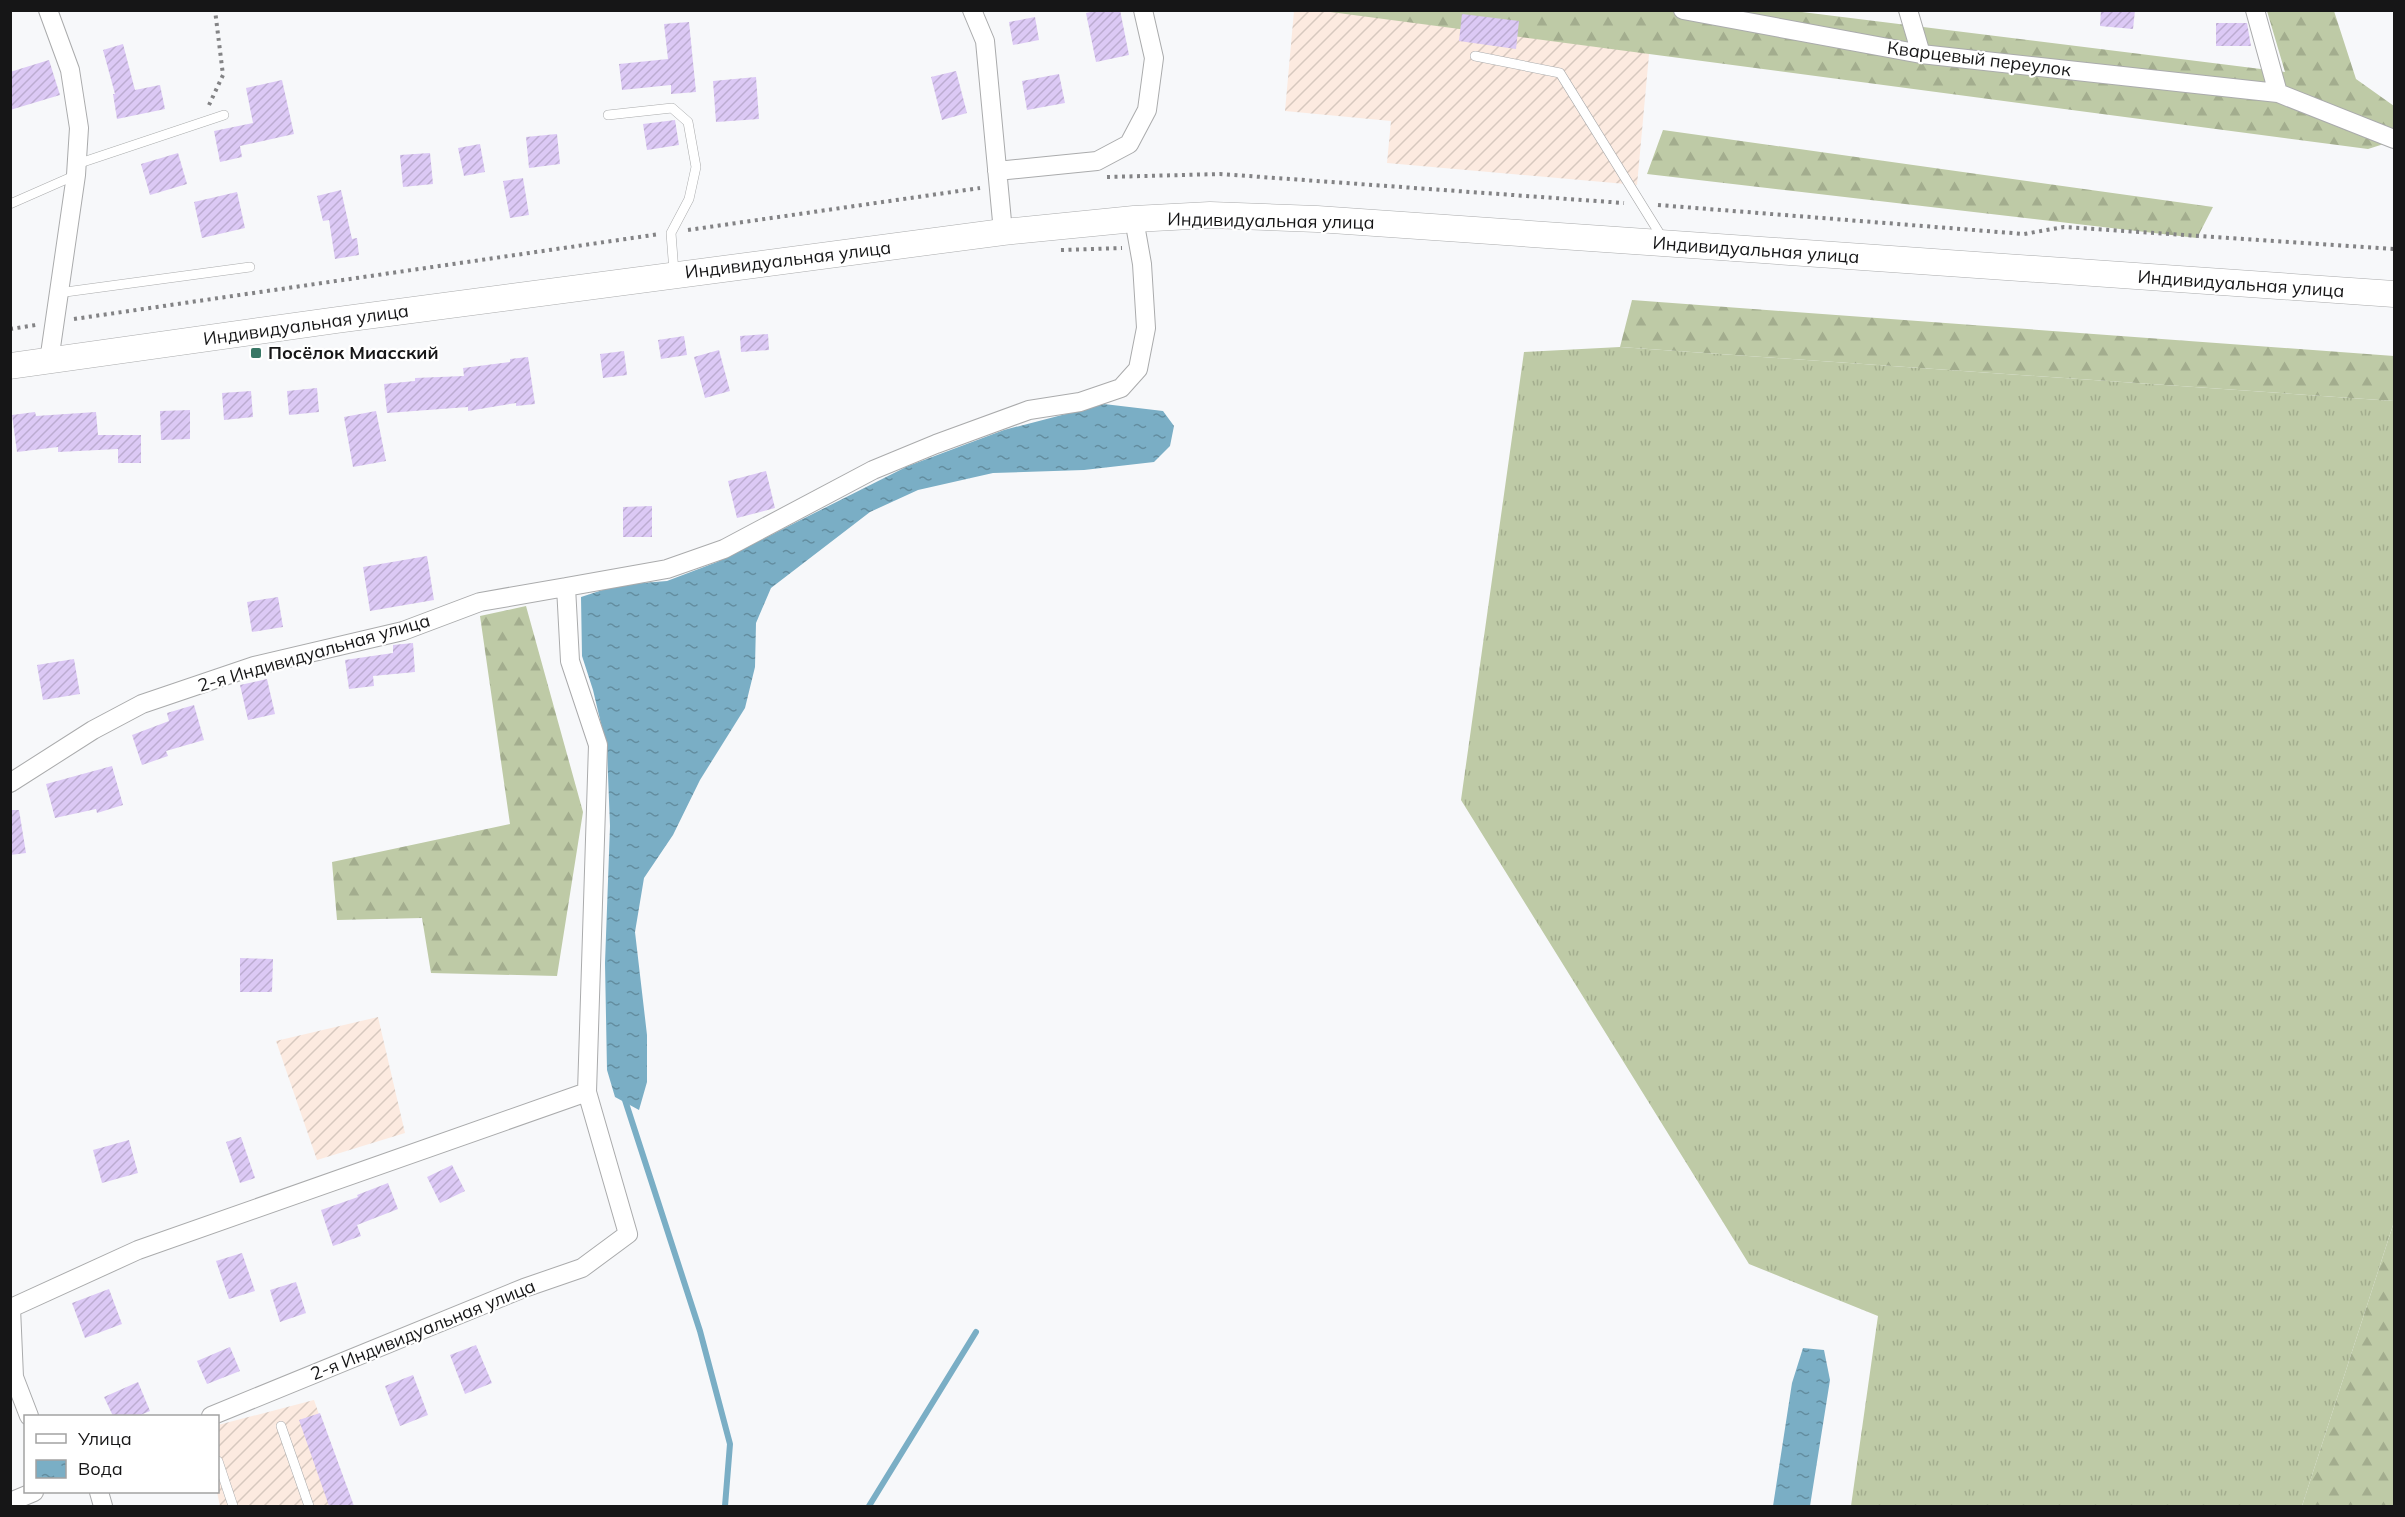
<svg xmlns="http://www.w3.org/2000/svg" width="2405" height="1517" font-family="Mulish,sans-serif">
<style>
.industrial{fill:url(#industrial-furrows)}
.grass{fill:url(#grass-tufts)}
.forest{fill:url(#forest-firs)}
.water{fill:url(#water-ripples)}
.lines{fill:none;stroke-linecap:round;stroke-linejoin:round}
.stream{stroke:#7aaec5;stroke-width:6}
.building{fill:url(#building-hatch)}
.service-casing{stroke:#aaabac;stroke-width:10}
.minor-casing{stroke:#aaabac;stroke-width:20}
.secondary-casing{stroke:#aaabac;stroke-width:27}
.path{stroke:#838385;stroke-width:4;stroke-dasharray:3 4.5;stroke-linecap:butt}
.service{stroke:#fff;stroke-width:9}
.minor{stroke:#fff;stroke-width:18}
.secondary{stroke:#fff;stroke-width:26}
.poi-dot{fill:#387765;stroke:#fff;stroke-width:2}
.labels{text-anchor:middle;stroke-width:4.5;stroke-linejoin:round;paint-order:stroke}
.street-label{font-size:18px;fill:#161617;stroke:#fff}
.poi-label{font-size:18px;font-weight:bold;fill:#161617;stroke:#fff;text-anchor:start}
</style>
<defs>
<pattern id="industrial-furrows" width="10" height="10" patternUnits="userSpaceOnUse" patternTransform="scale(1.5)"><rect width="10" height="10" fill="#fceae0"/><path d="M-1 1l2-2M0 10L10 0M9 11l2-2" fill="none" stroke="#d7c8bf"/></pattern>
<pattern id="grass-tufts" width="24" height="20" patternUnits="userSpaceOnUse" patternTransform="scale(1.5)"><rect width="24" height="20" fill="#becaa6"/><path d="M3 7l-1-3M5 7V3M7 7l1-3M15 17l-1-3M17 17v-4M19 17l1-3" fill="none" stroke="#a3ad8e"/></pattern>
<pattern id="forest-firs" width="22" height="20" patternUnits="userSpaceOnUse" patternTransform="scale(1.5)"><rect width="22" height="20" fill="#becaa6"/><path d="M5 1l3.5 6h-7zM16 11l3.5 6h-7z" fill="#a3ad8e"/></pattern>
<pattern id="water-ripples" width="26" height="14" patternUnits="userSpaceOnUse" patternTransform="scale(1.5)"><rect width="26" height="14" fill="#7aaec5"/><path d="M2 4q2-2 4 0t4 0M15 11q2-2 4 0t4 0" fill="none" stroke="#638d9f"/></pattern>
<pattern id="building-hatch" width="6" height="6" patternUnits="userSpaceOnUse" patternTransform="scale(1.5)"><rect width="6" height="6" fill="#dcc9f5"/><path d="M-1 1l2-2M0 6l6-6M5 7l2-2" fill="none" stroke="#bcacd1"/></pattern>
</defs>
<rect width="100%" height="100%" fill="#f7f8fa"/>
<path class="industrial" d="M1513 10 1652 22 1637 185 1387 163 1391 121 1285 111 1294 11Z
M378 1017 405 1133 317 1160 276 1041Z
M314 1400 351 1506H220L217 1492 218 1425Z"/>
<path class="grass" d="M1620 347 2394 401V1222L2302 1506H1851L1878 1316 1749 1264 1461 800 1524 352Z"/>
<path class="forest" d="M1323 11H1794L2285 72 2267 11H2334L2356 79 2394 106V128L2390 142 2368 149Z
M1663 130 2213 207 2197 238 1647 174Z
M1632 300 2394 356V401L1620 347Z
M526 606 583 812 557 976 431 973 422 918 337 920 332 862 510 824 480 616Z
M2394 1222V1492L2393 1506H2302Z"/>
<path class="water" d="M1104 404 1163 411 1174 426 1170 446 1154 462 1084 470 993 473 918 490 870 512 771 588 756 623 755 667 745 708 700 780 673 835 644 878 635 932 647 1035V1082L639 1110 615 1097 607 1070 605 963 610 826 607 749 593 690 582 656 581 597 618 585 667 581 717 562 908 466 1004 430Z
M1803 1348 1824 1350 1830 1380 1810 1506H1773L1792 1383Z"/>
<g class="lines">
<path class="stream" d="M624 1097 700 1331 730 1444 725 1506
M869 1506 976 1332"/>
</g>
<path class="building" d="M1100 10H1120L1129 55 1096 62 1086 13Z
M2101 10H2135L2133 29 2100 26Z
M1462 14 1519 21 1516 49 1459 41Z
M1035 17 1039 40 1013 45 1009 22Z
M689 22 696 92 671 94V85L622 90 619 64 668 59 664 24Z
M2216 23H2247L2251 46H2216Z
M123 44 135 90 160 85 165 109 117 119 113 94H115L103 50Z
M49 60 60 95 10 110V72Z
M956 71 967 113 942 120 931 77Z
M1059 74 1065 103 1027 110 1022 81Z
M756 77 759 119 716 122 713 81Z
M282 80 294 134 240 146 242 157 220 162 214 131 253 123 246 88Z
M675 120 679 145 647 150 643 124Z
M557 134 560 164 529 168 526 137Z
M480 144 485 172 464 176 458 148Z
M178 153 187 184 150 195 141 164Z
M430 153 433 184 403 187 400 155Z
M523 178 529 215 510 218 503 181Z
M341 190 352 239 357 238 359 255 335 259 329 220 323 221 317 196Z
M237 192 245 228 202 238 194 202Z
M768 334 769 350 741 352 740 336Z
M684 336 687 355 661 359 658 340Z
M719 350 730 391 705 398 694 357Z
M624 351 627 375 603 378 600 354Z
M528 357 535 404 516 406V403L468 411V407L387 413 384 384 415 381V378L464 376 463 368 510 362V359Z
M317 388 319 412 289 415 287 391Z
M251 391 253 417 224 420 222 393Z
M190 410V439L161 440 160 411Z
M376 411 386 461 353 467 344 417Z
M35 412 36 416 96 412 98 435H141V463H118V449L58 452V447L17 452 12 415Z
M766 471 775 508 737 518 728 481Z
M652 506V537H623V507Z
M427 556 434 600 370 611 363 567Z
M278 597 283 627 252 632 247 602Z
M413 643 415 672 373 676 374 686 349 689 345 660 393 653V645Z
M74 659 80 694 43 700 37 665Z
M267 679 275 714 248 720 240 685Z
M194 705 204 740 166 751 168 756 142 765 132 735 169 721 167 713Z
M112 766 123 805 97 813 96 809 55 818 46 784Z
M10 810H19L26 853 10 855Z
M240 958 273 959 272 992H240Z
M241 1137 255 1178 240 1183 226 1142Z
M129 1140 138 1173 102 1183 93 1150Z
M452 1165 465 1191 440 1203 427 1177Z
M388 1183 398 1209 357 1225 361 1236 333 1246 321 1210 358 1197 357 1195Z
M242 1253 255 1291 229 1299 216 1261Z
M296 1282 306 1313 280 1322 270 1290Z
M109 1289 122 1324 85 1338 72 1303Z
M476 1345 492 1383 465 1394 450 1355Z
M230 1347 240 1371 207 1384 197 1361Z
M413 1375 428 1415 400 1426 385 1386Z
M138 1382 150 1411 138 1416H113L104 1397Z
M320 1413 354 1506H329L299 1420Z"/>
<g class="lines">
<g class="service-casing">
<path id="service" d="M1475 56 1560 73 1663 239
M608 115 672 108 688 122 696 167 689 199 671 233 674 272
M77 164 224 115
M10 204 76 175
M58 293 250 267
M281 1426 309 1506
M218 1461 233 1506"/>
</g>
<g class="minor-casing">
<path id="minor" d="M48 10 70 70 79 128 76 175 49 361
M972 10 985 41 1003 232
M1683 10 1921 54 2278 93
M1908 10 1921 54
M2255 10 2278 93 2394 139
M997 171 1097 161 1129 144 1147 110 1154 58 1143 10
M10 783 93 730 142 704 254 666 403 631 480 602 566 587
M10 1376 14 1377 29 1416
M14 1377 11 1308 138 1250 587 1092
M211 1416 524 1288 582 1268 628 1234 587 1092 598 745 570 661 566 587 667 569 724 549 873 470 936 444 1029 410 1080 402 1121 388 1138 369 1146 328 1142 264 1134 219
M99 1492 103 1506
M10 1502 34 1492"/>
</g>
<g class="secondary-casing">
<path id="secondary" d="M10 366 337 320 1003 232 1134 219 1210 215 1317 219 2394 294"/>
</g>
<path class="path" d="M209 105 223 75 215 10
M1107 177 1220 174 1624 203
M1658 205 2024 234 2064 227 2394 249
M688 230 980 188
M1061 250 1122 248
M74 319 660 234
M10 329 36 325"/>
<use href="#service" class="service"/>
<use href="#minor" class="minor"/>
<use href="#secondary" class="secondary"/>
</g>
<rect class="poi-dot" x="250" y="347" width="12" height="12" rx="3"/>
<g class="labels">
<g class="street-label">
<text transform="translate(1979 59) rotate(7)" y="6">Кварцевый переулок</text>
<text transform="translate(1271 221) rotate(1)" y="6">Индивидуальная улица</text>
<text transform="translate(1756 250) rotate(4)" y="6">Индивидуальная улица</text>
<text transform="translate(788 260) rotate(-7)" y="6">Индивидуальная улица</text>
<text transform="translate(2241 284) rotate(4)" y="6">Индивидуальная улица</text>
<text transform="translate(306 325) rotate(-8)" y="6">Индивидуальная улица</text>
<text transform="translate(314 653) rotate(-16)" y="6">2-я Индивидуальная улица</text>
<text transform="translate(423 1330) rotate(-22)" y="6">2-я Индивидуальная улица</text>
</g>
<g class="poi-label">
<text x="268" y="359">Посёлок Миасский</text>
</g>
</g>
<rect width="2405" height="1517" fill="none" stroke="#161617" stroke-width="24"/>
<rect x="24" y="1415" width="195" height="78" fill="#ffffff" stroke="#a2a2a2" stroke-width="1.5"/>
<rect x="36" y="1434" width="30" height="9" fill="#ffffff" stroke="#a2a2a2" stroke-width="1.5"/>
<text x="78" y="1445" font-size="18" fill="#161617">Улица</text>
<rect x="36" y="1460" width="30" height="18" fill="url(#water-ripples)" stroke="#a2a2a2" stroke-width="1.5"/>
<text x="78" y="1475" font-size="18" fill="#161617">Вода</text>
</svg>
